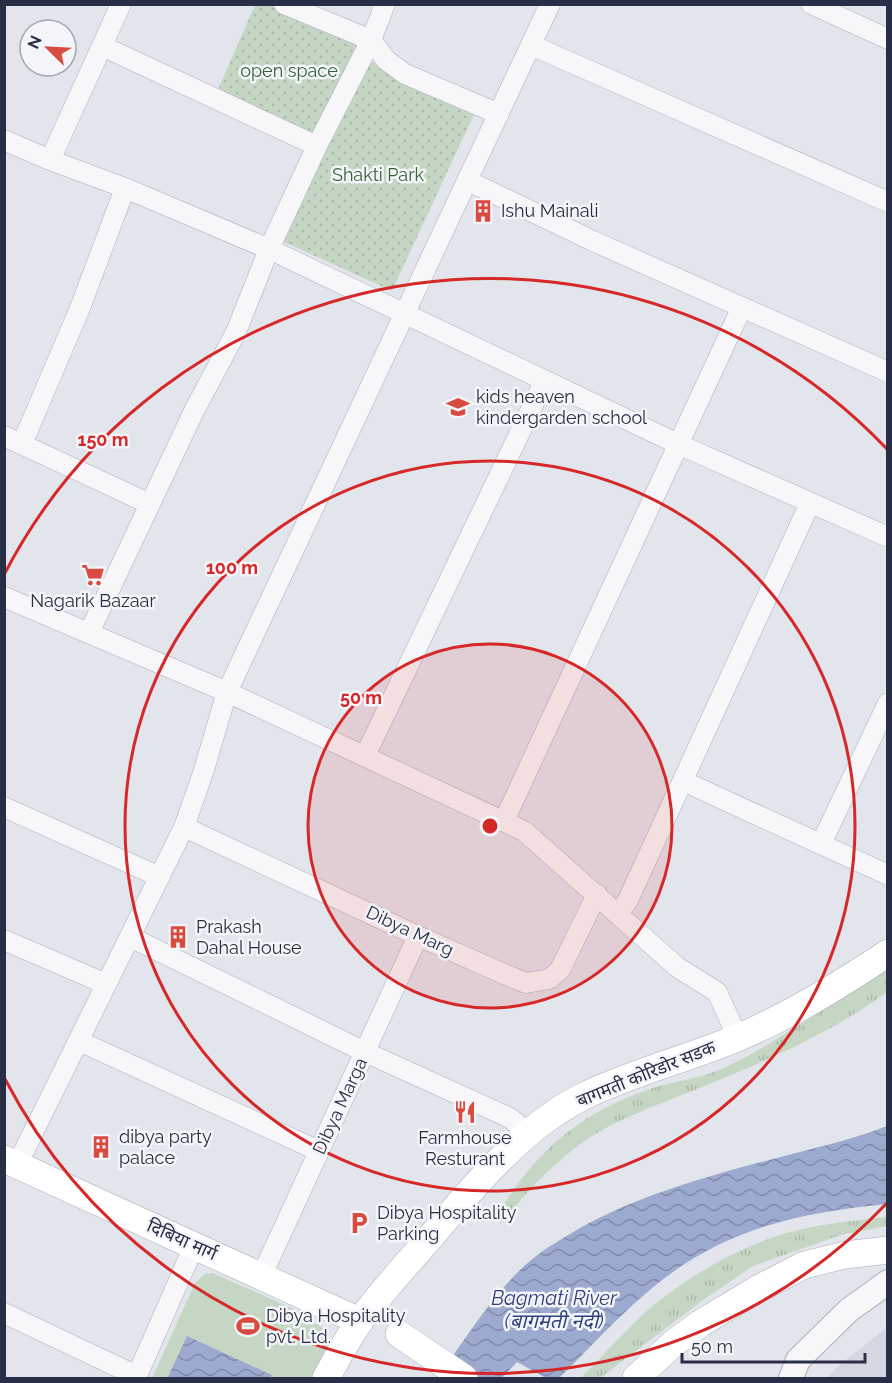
<svg xmlns="http://www.w3.org/2000/svg" width="892" height="1383" font-family="Raleway,'Noto Sans Devanagari',sans-serif">
<style>
.built{fill:#d4d7e2}
.grass{fill:url(#grass-tufts)}
.park{fill:url(#park-dots)}
.pitch{fill:#c5d7c4}
.water{fill:url(#water-waves)}
.lines{fill:none;stroke-linecap:round;stroke-linejoin:round}
.minor-casing{stroke:#abaeba;stroke-width:21}
.tertiary-casing{stroke:#abaeba;stroke-width:26}
.secondary-casing{stroke:#abaeba;stroke-width:28}
.minor{stroke:#f7f7fa;stroke-width:20}
.tertiary{stroke:#f7f7fa;stroke-width:24}
.secondary{stroke:#fff;stroke-width:27}
.ring{fill:none;stroke:#d62828;stroke-width:3}
.labels{text-anchor:middle;stroke-width:5;stroke-linejoin:round;paint-order:stroke}
.park-label{font-size:18px;fill:#356337;stroke:#f4f5f9}
.poi-label{font-size:18px;fill:#292e47;stroke:#f4f5f9;text-anchor:start}
.street-label{font-size:18px;fill:#292e47;stroke:#f4f5f9}
.water-label{font-size:20px;font-style:italic;fill:#30427e;stroke:#f4f5f9}
.centre{fill:#d62828;stroke:#f4f5f9;stroke-width:3}
.ring-label{font-size:18px;text-anchor:middle;font-weight:bold;fill:#d62828;stroke:#f4f5f9;stroke-width:5;stroke-linejoin:round;paint-order:stroke}
</style>
<defs>
<pattern id="grass-tufts" width="24" height="20" patternUnits="userSpaceOnUse" patternTransform="scale(1.5)"><rect width="24" height="20" fill="#c5d7c4"/><path d="M3 7l-1-3M5 7V3M7 7l1-3M15 17l-1-3M17 17v-4M19 17l1-3" fill="none" stroke="#a9b9aa"/></pattern>
<pattern id="park-dots" width="8" height="8" patternUnits="userSpaceOnUse" patternTransform="scale(1.5)"><rect width="8" height="8" fill="#c5d7c4"/><path d="M2 2h.1M6 6h.1" fill="none" stroke="#a9b9aa" stroke-width="1.8" stroke-linecap="round"/></pattern>
<pattern id="water-waves" width="16" height="10" patternUnits="userSpaceOnUse" patternTransform="scale(1.5)"><rect width="16" height="10" fill="#9caacf"/><path d="M0 5q4-4 8 0t8 0" fill="none" stroke="#7f8baa"/></pattern>
</defs>
<rect width="100%" height="100%" fill="#e3e5ec"/>
<path class="built" d="M887 1328V1378H827L838 1366Z"/>
<path class="grass" d="M887 968V992C832 1033 761 1063 697 1089 659 1105 620 1117 586 1140 554 1162 526 1193 501 1223L495 1218C535 1152 578 1113 653 1088 675 1081 698 1079 719 1070 747 1058 773 1041 799 1025 829 1007 858 988 887 968Z
M887 1217V1226L841 1235 753 1266 702 1301 600 1378H581C599 1360 616 1340 635 1322 673 1286 721 1256 771 1238 807 1225 849 1221 887 1217Z"/>
<path class="park" d="M255 5H280L366 41 317 146 213 101Z
M365 59 476 110 392 291 280 240Z"/>
<path class="pitch" d="M213 1273 296 1310 323 1328 330 1341 312 1378H152L195 1283 205 1274Z"/>
<path class="water" d="M887 1126V1204C797 1213 722 1229 651 1289 618 1316 589 1349 559 1378H546L517 1362 502 1378H437C463 1343 486 1304 517 1273 535 1254 558 1241 580 1228 640 1195 708 1176 773 1159 811 1149 851 1140 887 1126Z
M187 1336 272 1375 270 1378 168 1377Z"/>
<g class="lines">
<g class="minor-casing">
<path id="minor" d="M284 4 371 40 386 60 405 74 499 114
M811 4 888 39
M531 45 888 202
M102 46 317 146
M4 140 50 160 125 188 269 249 678 444 888 537
M50 160 121 4
M468 181 593 241 888 372
M4 436 150 504
M22 444 80 308 125 188
M4 597 227 692 524 831 677 967 717 992 738 1038
M89 633 194 411 236 332 269 249 317 146 371 40 385 4
M365 756 544 382
M683 781 888 875
M4 807 160 877
M504 821 742 307
M184 827 418 936 504 974 526 983 549 979 560 970 597 894
M821 844 888 703
M618 914 628 900 810 503
M130 937 365 1052 510 1118 529 1133
M4 940 106 984
M79 1041 319 1151
M17 1165 184 827 203 773 227 692 550 4
M262 1275 418 936
M4 1313 137 1376
M136 1378 194 1246"/>
</g>
<g class="tertiary-casing">
<path id="tertiary" d="M791 1378 798 1360 849 1310 888 1282"/>
</g>
<g class="secondary-casing">
<path id="secondary" d="M4 1159 359 1321
M399 1334 464 1378
M326 1378C337 1359 347 1338 361 1320 381 1292 405 1266 428 1240 471 1189 524 1125 584 1096 634 1072 687 1059 737 1038 790 1016 840 985 888 953
M636 1378 675 1342 701 1323 756 1290 804 1265 845 1255 888 1250"/>
</g>
<use href="#minor" class="minor"/>
<use href="#tertiary" class="tertiary"/>
<use href="#secondary" class="secondary"/>
</g>
<circle cx="490" cy="826" r="182" fill="#d62828" fill-opacity=".12"/>
<g class="ring">
<circle cx="490" cy="826" r="182"/>
<circle cx="490" cy="826" r="365"/>
<path d="M887 1203A547 547 0 0 1 5 1079M5 573A547 547 0 0 1 887 449"/>
</g>
<defs>
<g id="building-bare" transform="scale(1.8)"><path d="M-4-6H4V6H1V3H-1V6H-4ZM-2.5-4.3h1.7v1.8h-1.7ZM.8-4.3h1.7v1.8H.8ZM-2.5-1h1.7V.8h-1.7ZM.8-1h1.7V.8H.8Z" fill="#d94a40" stroke="#f4f5f9" stroke-width="2.5" paint-order="stroke"/></g>
<g id="school-bare" transform="scale(1.8)"><path d="M0-5L7-2L0 1L-7-2ZM-4 1L0 2.5L4 1V4Q0 6-4 4Z" fill="#d94a40" stroke="#f4f5f9" stroke-width="2.5" paint-order="stroke"/></g>
<g id="supermarket-bare" transform="scale(1.8)"><path d="M-6-5.5h2.5l.6 2H6L4.5 2H-2.5L-4.4-4H-6ZM-1.5 3.2a1.3 1.3 0 1 0 .1 0ZM3 3.2a1.3 1.3 0 1 0 .1 0Z" fill="#d94a40" stroke="#f4f5f9" stroke-width="2.5" paint-order="stroke"/></g>
<g id="restaurant-bare" transform="scale(1.8)"><path d="M-5-6h1v4h1v-4h1v4h1v-4h1v5L-1.5 .5V6h-2V.5L-5-1ZM5-6V6H3V1.5H1.5Q1.5-4 5-6Z" fill="#d94a40" stroke="#f4f5f9" stroke-width="2.5" paint-order="stroke"/></g>
<g id="parking-bare" transform="scale(1.8)"><path d="M-3.5-5.5H1a3.5 3.5 0 0 1 0 7H-1V5.5H-3.5ZM-1-3.4V-.6H.8a1.4 1.4 0 0 0 0-2.8Z" fill="#d94a40" stroke="#f4f5f9" stroke-width="2.5" paint-order="stroke"/></g>
<g id="stadium-bare" transform="scale(1.8)"><path d="M0-5a6.5 5 0 1 0 0 10a6.5 5 0 1 0 0-10ZM-3.5-1.8h7v3.6h-7Z" fill="#d94a40" stroke="#f4f5f9" stroke-width="2.5" paint-order="stroke"/></g>
</defs>
<g fill-rule="evenodd">
<use href="#building-bare" x="483" y="211"/>
<use href="#school-bare" x="458" y="407"/>
<use href="#supermarket-bare" x="93" y="575"/>
<use href="#building-bare" x="178" y="937"/>
<use href="#restaurant-bare" x="465" y="1112"/>
<use href="#building-bare" x="101" y="1147"/>
<use href="#parking-bare" x="359" y="1223"/>
<use href="#stadium-bare" x="248" y="1326"/>
</g>
<g class="labels">
<g class="park-label">
<text x="289" y="77">open space</text>
<text x="378" y="181">Shakti Park</text>
</g>
<g class="poi-label">
<text x="501" y="217">Ishu Mainali</text>
<text x="476" y="403">kids heaven<tspan x="476" dy="21">kindergarden school</tspan></text>
<text x="93" y="607" text-anchor="middle">Nagarik Bazaar</text>
<text x="196" y="933">Prakash<tspan x="196" dy="21">Dahal House</tspan></text>
<text x="119" y="1143">dibya party<tspan x="119" dy="21">palace</tspan></text>
<text x="465" y="1144" text-anchor="middle">Farmhouse<tspan x="465" dy="21">Resturant</tspan></text>
<text x="377" y="1219">Dibya Hospitality<tspan x="377" dy="21">Parking</tspan></text>
<text x="266" y="1322">Dibya Hospitality<tspan x="266" dy="21">pvt. Ltd.</tspan></text>
</g>
<g class="street-label">
<text transform="translate(410 931) rotate(25)" y="6">Dibya Marg</text>
<text transform="translate(646 1074) rotate(-22)" y="6">बागमती कोरिडोर सडक</text>
<text transform="translate(340 1106) rotate(-65)" y="6">Dibya Marga</text>
<text transform="translate(182 1240) rotate(24)" y="6">दिबिया मार्ग</text>
</g>
<g class="water-label">
<text x="554" y="1305">Bagmati River<tspan x="554" dy="23">(बागमती नदी)</tspan></text>
</g>
</g>
<circle cx="490" cy="826" r="9" class="centre"/>
<g class="ring-label">
<text x="103" y="446">150 m</text>
<text x="232" y="574">100 m</text>
<text x="361" y="704">50 m</text>
</g>
<rect width="892" height="1383" fill="none" stroke="#292e47" stroke-width="12"/>
<g transform="translate(48 48) rotate(294)"><circle r="28" fill="#f4f5f9" stroke="#a3a5b2" stroke-width="1.5"/>
<path d="M0-4.5L10 22L0 15L-10 22Z" fill="#d94a40"/>
<text y="-9" font-size="16" font-weight="bold" text-anchor="middle" fill="#292e47">N</text>
</g>
<path d="M682 1353v9h183v-9" fill="none" stroke="#292e47" stroke-width="3"/>
<text x="691" y="1353" font-size="18" fill="#292e47" stroke="#f4f5f9" stroke-width="4.5" paint-order="stroke">50 m</text>
</svg>
